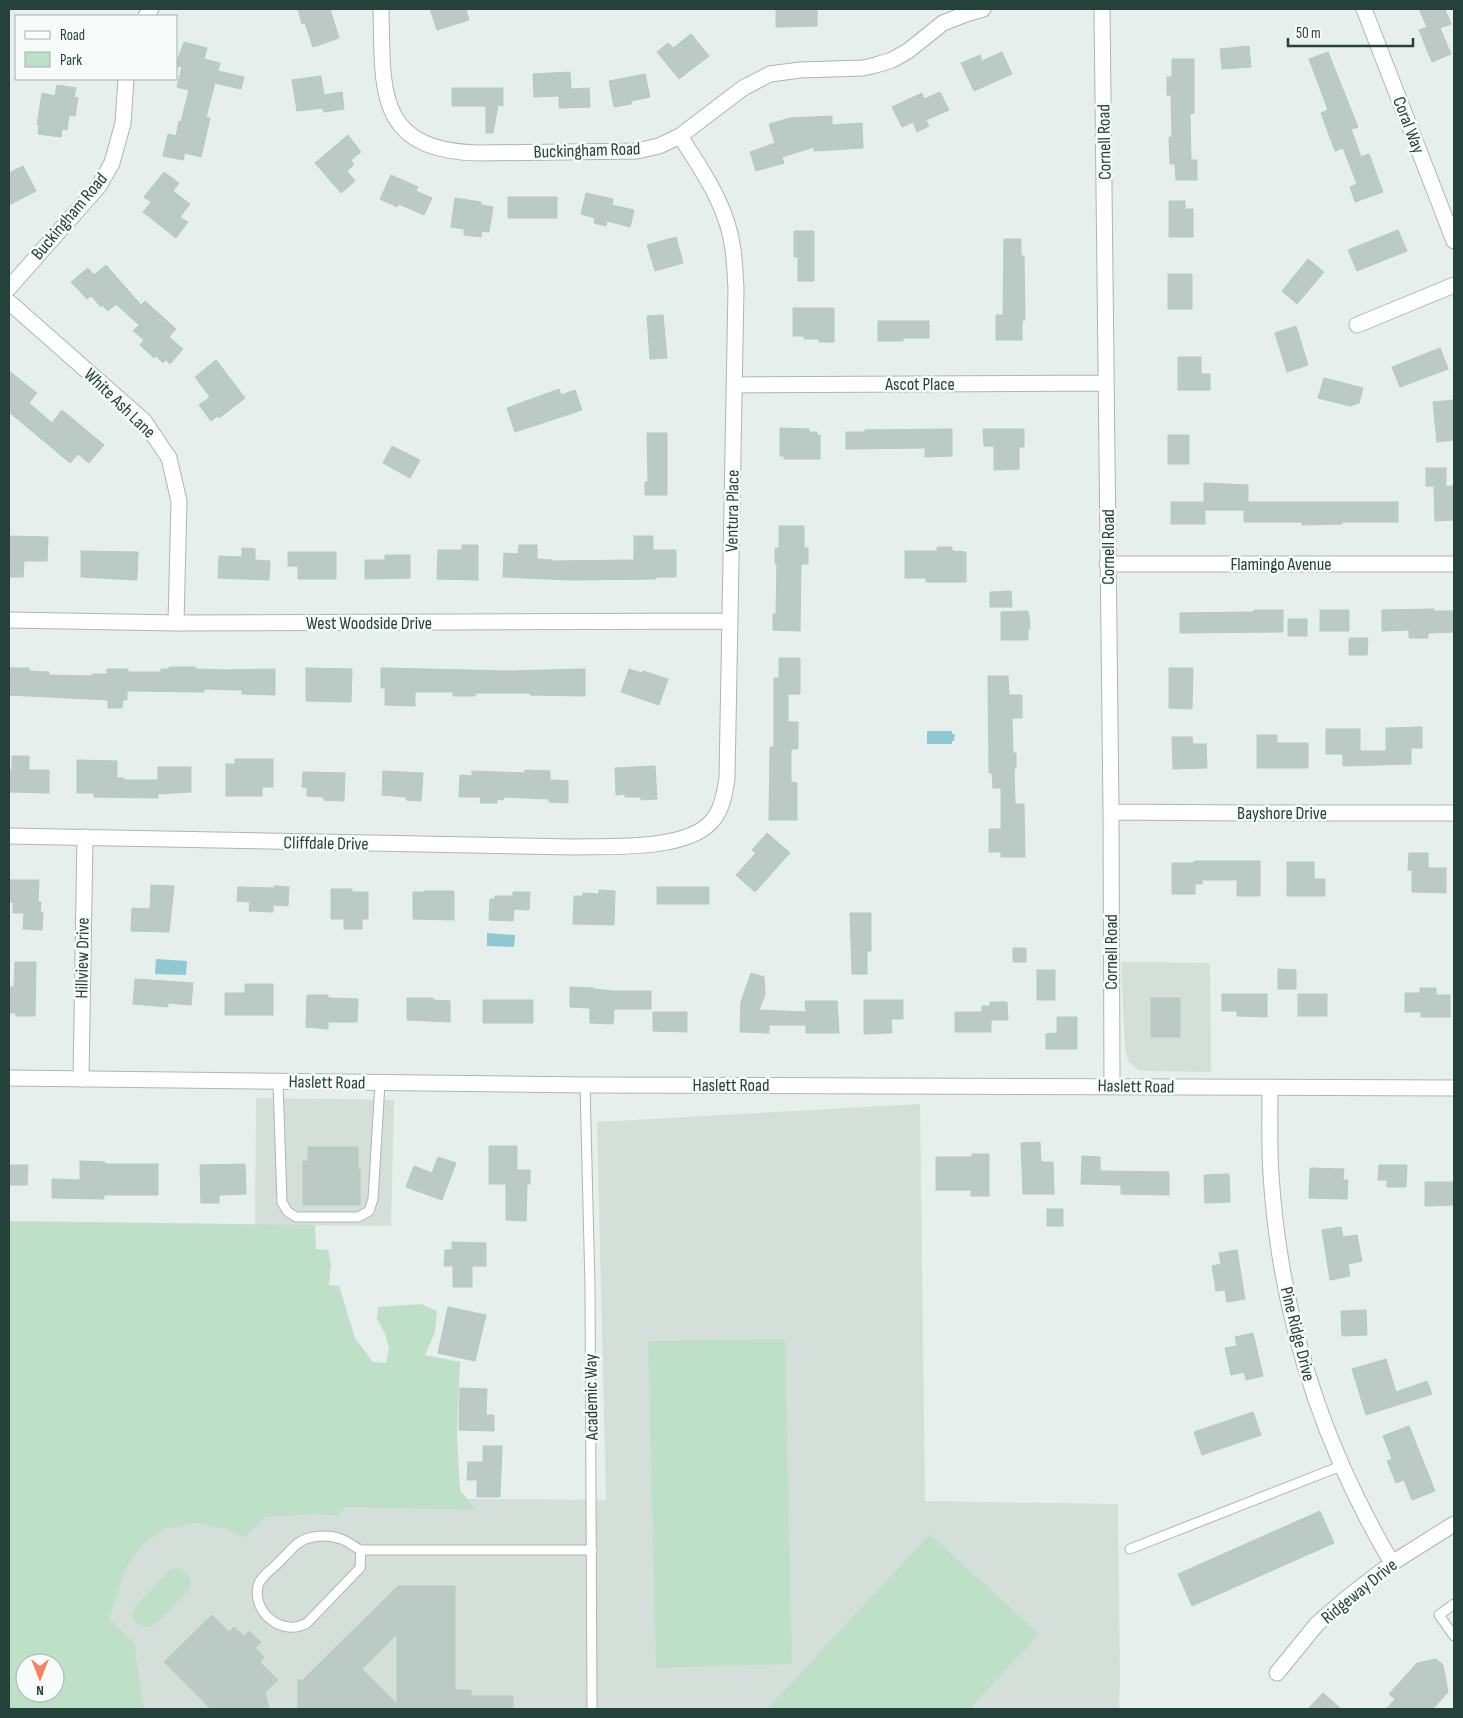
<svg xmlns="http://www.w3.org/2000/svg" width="1463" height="1718" font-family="'Sofia Sans Condensed',sans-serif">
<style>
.built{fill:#d4dfda}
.green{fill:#bfe0c8;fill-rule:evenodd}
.water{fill:#8ec9d4}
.building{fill:#bbcac4;stroke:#b8c9c2;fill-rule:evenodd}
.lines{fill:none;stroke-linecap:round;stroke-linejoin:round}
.lane-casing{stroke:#a8b8b2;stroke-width:11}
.street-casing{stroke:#a8b8b2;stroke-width:17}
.secondary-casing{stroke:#a4bbb3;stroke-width:17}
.lane{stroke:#fff;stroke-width:9}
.street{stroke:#fff;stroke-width:15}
.secondary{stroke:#fff;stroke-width:15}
.labels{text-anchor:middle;stroke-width:5;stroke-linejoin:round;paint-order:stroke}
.street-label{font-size:18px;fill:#24423a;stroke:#f7fbf9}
</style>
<rect width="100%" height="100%" fill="#e6efeb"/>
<path class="built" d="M1121 962 1210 963 1211 1072 1145 1071 1138 1070 1128 1061 1125 1048Z
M256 1098 394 1100 391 1226 255 1225Z
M920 1104 925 1501 1118 1504 1120 1676 1119 1709H99L94 1532 122 1496 606 1500 597 1122Z"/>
<path class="green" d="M9 1221 315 1225 316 1249 328 1250 331 1264 329 1285 339 1286 355 1338 373 1362 386 1363 389 1347 385 1334 377 1319 378 1307 421 1304 437 1311 435 1332 425 1355 460 1362 457 1436 460 1490 476 1510 345 1507 338 1516 318 1514 266 1517 244 1538 227 1529 196 1523 164 1529 143 1544 126 1568 109 1619 134 1643 144 1709H9ZM25 1663H55V1693H25Z
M785 1339 792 1664 656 1668 648 1341Z
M930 1534 1039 1634 970 1709H767Z
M177 1568C189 1572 193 1580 188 1591L156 1624 150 1627 140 1626C133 1620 131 1615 135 1607L169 1570Z"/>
<path class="water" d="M927 731H952V734H955L954 741H952V744H927Z
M487 933 515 935 514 947 487 946Z
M156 959 187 961 186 975 155 974Z"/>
<path class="building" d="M298 9H330L339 38 313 47 305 23 302 24Z
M430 9H466L469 20 437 30Z
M776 9H817V26L776 27Z
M1419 9H1445L1451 24 1440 28 1451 54 1432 62 1419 30 1427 27Z
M691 34 709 56 679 79 657 52 668 43 673 48Z
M184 42 207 48 204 59 220 63 218 71 244 77 241 89 215 83 206 117 210 118 201 157 185 153 183 160 163 156 168 134 176 136 179 121 181 122 189 90 177 87 182 67 176 66V64Z
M1249 46 1251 67 1222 69 1220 49Z
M1002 52 1012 74 974 91 961 63 980 55 982 61Z
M1328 52 1358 127 1351 129 1361 157 1369 154 1383 192 1355 202 1350 187 1357 184 1343 148 1335 151 1321 113 1328 110 1309 59Z
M1172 59H1194V113L1190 114 1191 160H1197V180H1176L1175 164H1170L1169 137H1172L1171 95H1167V77H1172Z
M570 72 571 89 589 88 590 107 559 108V96L534 97 533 74Z
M645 74 650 97 631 101V104L614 107 609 81Z
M321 76 324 95 342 92 344 109 324 112 323 108 297 111 292 80Z
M57 85 76 88 74 97 78 98 75 116 69 115 67 130 62 129 61 137 38 134 39 125H37L42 93 55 96Z
M452 88H503V106L498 105 493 133H486V106H452Z
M940 92 949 110 926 120 929 126 917 132 913 122 902 127 892 107 922 93 924 99Z
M832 116V125L862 123 863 148 814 151V147L782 157 784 163 756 171 750 152 775 143 769 124 790 118Z
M348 135 361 152 351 160 354 164 347 171 355 181 341 193 315 163Z
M23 166 36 191 9 205V173Z
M164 172 179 183 173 191 190 204 180 217 188 222 176 238 143 212 151 202 144 197Z
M391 175 418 187 416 191 432 198 424 215 399 204 397 207 380 199Z
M586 193 613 199 612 205 634 210 630 227 607 221 606 226 594 223 595 218 581 214Z
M508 197H557V218H508Z
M455 198 481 202V205L493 207 489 232 482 231 481 237 464 235V229L451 227Z
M1169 201H1185V209H1193V237H1169Z
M1398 230 1407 251 1357 271 1348 250Z
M794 231H814V281H798V257H794Z
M676 237 683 263 655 271 647 245Z
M1004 239H1021V256H1024L1025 320H1022V340H996V315H1003Z
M1308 259 1324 272 1297 304 1282 291Z
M106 265 141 305 145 301 176 329 169 337 183 349 170 364 166 360 163 363 156 356 154 358 140 345 144 340 133 331 139 325 116 304 108 311 102 305 101 307 91 296 87 299 71 282 88 268 94 275Z
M1168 274H1192V309H1168Z
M793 308H834V342H819V339H804V336H793Z
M663 315 667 358 650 359 647 316Z
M878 321H929V338H903V341H878Z
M1296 326 1308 365 1287 372 1275 333Z
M1440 348 1448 369 1400 387 1392 367Z
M1178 357H1201V374H1210V390H1178Z
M216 360 245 398 219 418 217 416 211 421 199 405 210 397 195 377Z
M9 371 37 393 29 403 52 423 62 410 104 445 89 463 78 454 70 463 9 412Z
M1324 378 1363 388 1359 403 1350 406 1318 398Z
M559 389 561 395 575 390 582 410 515 432 507 408Z
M1454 400V440L1437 442 1433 402Z
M780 428 809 429V432H817V435H820V459H784V456H780Z
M952 429V456L925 457V448L846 449V432H865V430Z
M983 429H1024V447H1019V469L994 470V446H984Z
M647 433H667V495H645V482H648Z
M1168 435H1189V464H1168Z
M392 446 420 460 410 478 383 463Z
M1426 468H1446V486H1426Z
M1204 483 1248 485V502H1398V522H1342V524L1302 525V522H1244V510H1205V524H1171V502H1204Z
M1454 486V520L1435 521 1434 487Z
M779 526H804V548H808V564H801L800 631 773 630V614H776L777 564H775V548H779Z
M10 536 48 537 47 561H24L23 577H9Z
M634 536H653V550H676V577H656V579L569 580 503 577 504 553 518 554 519 545H537V559L552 560 551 561 634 560Z
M462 545H478V580L437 579 438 550H462Z
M937 547H952V551L966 552V582H926V578H905V551H937Z
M242 548 255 549V560L270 561 269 580 218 578 219 556 242 557Z
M81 551 138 552 137 580 81 577Z
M288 552H336V579H298V566H288Z
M385 555H410V578L365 579V560H385Z
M1011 591 1012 607H990V592Z
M1434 609V611H1454V632L1428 633V638H1409V630L1382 631V610Z
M1254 610H1283V632L1180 633V613L1254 612Z
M1320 610H1349V631H1320Z
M1028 611V615H1029L1030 629H1028V640H1001V612Z
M1288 619H1307V636H1288Z
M1349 638H1368L1367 655H1349Z
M779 658H800V694H788V722H798V749H791V782L797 783V820H769L770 747H774V678H779Z
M169 667H195V669L227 670 275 669V695L242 694V690L204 689V692L127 691V700H123L122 708H108V700L9 695V668H29V671L49 672V675L92 676V674H107V669H128V672H161V669H169Z
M306 668 352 669 351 702 306 701Z
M381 668 509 671 585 669V696L530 695V693H475V696H453V692H415V706L385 705V688H381Z
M1169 668H1193L1192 709 1169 708Z
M629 669 642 673 643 671 668 679 659 705 621 692Z
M988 676H1008L1009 695H1022V718H1012L1013 753H1016V768H1014L1015 804H1024L1025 857H1001V852H989V829H1001V788H993L992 773H989Z
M1422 727V748H1411V764L1343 766V754H1326V729H1360V751H1386V728Z
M1257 735H1277V743H1308V768H1257Z
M1172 737H1192L1193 744H1206L1207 768 1173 769Z
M12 756H29V770H49V793L9 792V770H12Z
M235 759H273V787H262V796H226V764H235Z
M77 760 117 761V778H124V780H158V767H191V792L158 794V798L94 797V793H77Z
M655 766 657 799 641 800V797H625V794L616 795 615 768Z
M525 770 550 771V780L568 781V803L549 802V799L503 797V800L497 799V803H480L481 797H459L460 775 472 776V771L525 773Z
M383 771 423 773 421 801 406 800V797L382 795Z
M303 772 345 773 344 801 324 800V797L307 796V788L302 787Z
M767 833 790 853 755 892 736 875 756 853 752 850Z
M1409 853H1428V868H1446V893L1412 892V870H1408Z
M1194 861H1260V896H1237V880H1202V884H1195V894H1172V863H1194Z
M1287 862H1314V879H1325V896H1287Z
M9 880H39L38 902H41L40 912 43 913 42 930 23 929 24 913H13V902H9Z
M151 885 174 886 169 932 131 931 132 908 150 909Z
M274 886 289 887 288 906 273 905V912L249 911 250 902 237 901 238 887 274 888Z
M657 887H709V904H657Z
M331 889H352V892H368V919H362V929H344V919H331Z
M599 890 615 891 614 925 573 924 574 896H583V893L599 894Z
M424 891H454V920L413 919V892H424Z
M513 892H530L529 910 514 909 513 921 489 920 490 899H495V896H513Z
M850 913H871V951H867V974H852Z
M1013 948H1026V962H1013Z
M15 962H36L35 1016H16V1013H9V987H14Z
M1278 969 1296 970V989H1278Z
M1037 970H1055V1000H1037Z
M751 973 764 977 765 995 759 1010 806 1012 805 1001H837L839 1033H806V1025H769V1033L740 1032 741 1002Z
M135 979 193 983 191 1005 168 1003V1007L133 1004Z
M245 984H273V1015H225V993H245Z
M570 987 593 988V989L614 991H651V1009H614L613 1024 590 1023V1008L570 1007Z
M1420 988H1436V995H1450V1017H1421V1012H1405V993H1420Z
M1222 994H1267V1017L1237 1016V1011H1222Z
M1298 994H1327V1016H1298Z
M307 995H328V998L358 999 357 1022H328V1029L306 1027Z
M407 998H433V1000L450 1001V1022L407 1020Z
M1151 998H1180V1037H1151Z
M483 1000H533V1023H483Z
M864 1000H903V1019H891L892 1033 864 1034Z
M990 1002H1007L1008 1020H991V1032H955V1012H982V1006H990Z
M653 1012H687V1032L653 1031Z
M1057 1017H1077V1049H1046V1034L1057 1033Z
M1040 1142 1041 1162H1053L1054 1194H1023L1021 1143Z
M489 1146H517V1170H530V1184H527L526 1221 506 1220V1184H489Z
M308 1147H358V1169H360V1205H303V1161H308Z
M972 1154H989V1196H971V1190H936V1157H972Z
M1082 1156 1100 1157V1171L1169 1172V1195L1121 1194V1185L1081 1184Z
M438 1157 456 1163 442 1200 406 1187 414 1166 432 1173Z
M80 1161 105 1162V1164H158V1195H104V1199L52 1198V1179L80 1180Z
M245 1164 246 1194 219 1195V1203H201L200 1165Z
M9 1165H28L27 1185H9Z
M1379 1165H1407L1406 1187H1387V1180H1378Z
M1310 1168 1344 1169 1343 1180H1348L1347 1199 1309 1198Z
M1229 1174 1230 1202 1205 1203 1204 1175Z
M1425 1182H1454V1205L1425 1206Z
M1047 1209H1063V1226H1047Z
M1341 1227 1343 1237 1357 1235 1362 1261 1348 1264 1350 1276 1330 1280 1322 1230Z
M452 1242 486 1243V1266H472V1287H453V1266H444L445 1250H452Z
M1237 1250 1245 1299 1227 1302 1225 1290 1216 1291 1212 1266 1221 1264 1219 1253Z
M448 1307 486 1315 475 1361 438 1353Z
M1366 1310 1367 1335 1342 1336 1341 1311Z
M1253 1333 1263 1376 1246 1380 1244 1372 1231 1375 1225 1348 1237 1346 1235 1337Z
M1386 1359 1396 1392 1427 1381 1432 1394 1366 1415 1352 1369Z
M460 1388 487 1389 486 1415H494V1431L459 1430Z
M1253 1412 1261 1435 1202 1455 1194 1432Z
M1409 1426 1435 1491 1412 1500 1404 1480 1396 1483 1387 1461 1392 1459 1383 1436Z
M483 1446H502L500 1497H477V1480H467L468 1462H483Z
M1320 1511 1334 1543 1192 1606 1178 1574Z
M398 1586H455V1690H471V1696H513V1709H298V1680H303ZM397 1634V1704L362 1669Z
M212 1615 229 1632 234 1627 244 1636 249 1631 261 1642 255 1648 264 1657 260 1662 278 1680 265 1692 269 1709H211L164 1662Z
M1436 1659 1443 1665 1448 1692 1433 1709H1386L1395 1699 1389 1694 1417 1663Z
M1323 1693 1341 1709H1308Z"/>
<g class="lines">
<g class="lane-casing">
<path id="lane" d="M278 1082 282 1202 287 1211 296 1217H358L369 1211 373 1199 380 1083
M585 1085 590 1286 592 1709
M1130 1549 1341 1466
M361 1550 360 1568 307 1623C283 1637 252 1613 258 1586 260 1577 271 1570 278 1563 284 1557 290 1550 297 1544 308 1535 328 1534 341 1539 348 1541 354 1547 361 1550H592
M1454 1604 1439 1615 1454 1636"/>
</g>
<g class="street-casing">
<path id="street" d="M381 9C383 91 375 151 480 153L637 151 659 146 680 136 743 88 770 74 800 70 863 68 876 65 892 60 908 51 943 23 966 14 983 9
M1102 9 1111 812 1112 1086
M1364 9 1454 241
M146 16 151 9
M9 288 99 186 112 163 123 123 126 79
M9 302 144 421 169 458 179 501 176 623
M1357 325 1454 285
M734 385 1106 383
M1107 564H1454
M9 620 176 623 730 621
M1111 812 1247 813H1454
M9 836 572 847C609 846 687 851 712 821 722 810 725 793 727 778L736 288C735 276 735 263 733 250 728 207 703 172 680 136
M81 1079 85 837
M1270 1088C1270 1117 1269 1147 1271 1175 1280 1315 1321 1443 1392 1563
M1277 1673 1317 1624 1347 1598 1392 1563 1454 1524"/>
</g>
<g class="secondary-casing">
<path id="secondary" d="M9 1078 585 1085 1454 1088"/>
</g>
<use href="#lane" class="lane"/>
<use href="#street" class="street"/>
<use href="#secondary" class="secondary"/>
</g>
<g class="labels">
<g class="street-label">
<text transform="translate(1409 125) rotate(69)" y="6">Coral Way</text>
<text transform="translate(1104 142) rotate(-91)" y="6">Cornell Road</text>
<text transform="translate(587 150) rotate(-2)" y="6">Buckingham Road</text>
<text transform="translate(69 216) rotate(-50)" y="6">Buckingham Road</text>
<text x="920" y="390">Ascot Place</text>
<text transform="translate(120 403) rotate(44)" y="6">White Ash Lane</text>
<text transform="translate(732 511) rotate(-89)" y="6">Ventura Place</text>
<text transform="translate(1108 547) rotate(-90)" y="6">Cornell Road</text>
<text x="1281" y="570">Flamingo Avenue</text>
<text x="369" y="629">West Woodside Drive</text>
<text x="1282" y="819">Bayshore Drive</text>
<text transform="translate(326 843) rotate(1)" y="6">Cliffdale Drive</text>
<text transform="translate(1111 952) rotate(-90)" y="6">Cornell Road</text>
<text transform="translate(82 958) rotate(-89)" y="6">Hillview Drive</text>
<text transform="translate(327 1082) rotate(1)" y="6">Haslett Road</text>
<text x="731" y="1091">Haslett Road</text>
<text transform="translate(1136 1086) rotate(1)" y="6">Haslett Road</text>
<text transform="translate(1298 1334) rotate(76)" y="6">Pine Ridge Drive</text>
<text transform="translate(591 1397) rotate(-91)" y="6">Academic Way</text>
<text transform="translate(1359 1591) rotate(-39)" y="6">Ridgeway Drive</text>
</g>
</g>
<rect width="1463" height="1718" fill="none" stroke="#24423a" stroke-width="20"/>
<rect x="15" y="15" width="162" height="65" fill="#f7fbf9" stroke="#a3b1ad"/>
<rect x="25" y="31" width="25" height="8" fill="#ffffff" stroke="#a3b1ad"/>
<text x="60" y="40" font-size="15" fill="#24423a">Road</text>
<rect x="25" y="52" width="25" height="15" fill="#bfe0c8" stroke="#a3b1ad"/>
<text x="60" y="65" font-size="15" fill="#24423a">Park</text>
<g transform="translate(40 1678) rotate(180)"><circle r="24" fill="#f7fbf9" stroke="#a3b1ad"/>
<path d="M0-4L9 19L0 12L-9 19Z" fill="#f4845f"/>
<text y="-8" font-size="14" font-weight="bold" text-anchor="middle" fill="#24423a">N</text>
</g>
<path d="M1288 38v8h125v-8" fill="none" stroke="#24423a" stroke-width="2.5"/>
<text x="1296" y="38" font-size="15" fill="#24423a" stroke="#f7fbf9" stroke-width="4" paint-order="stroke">50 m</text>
</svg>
